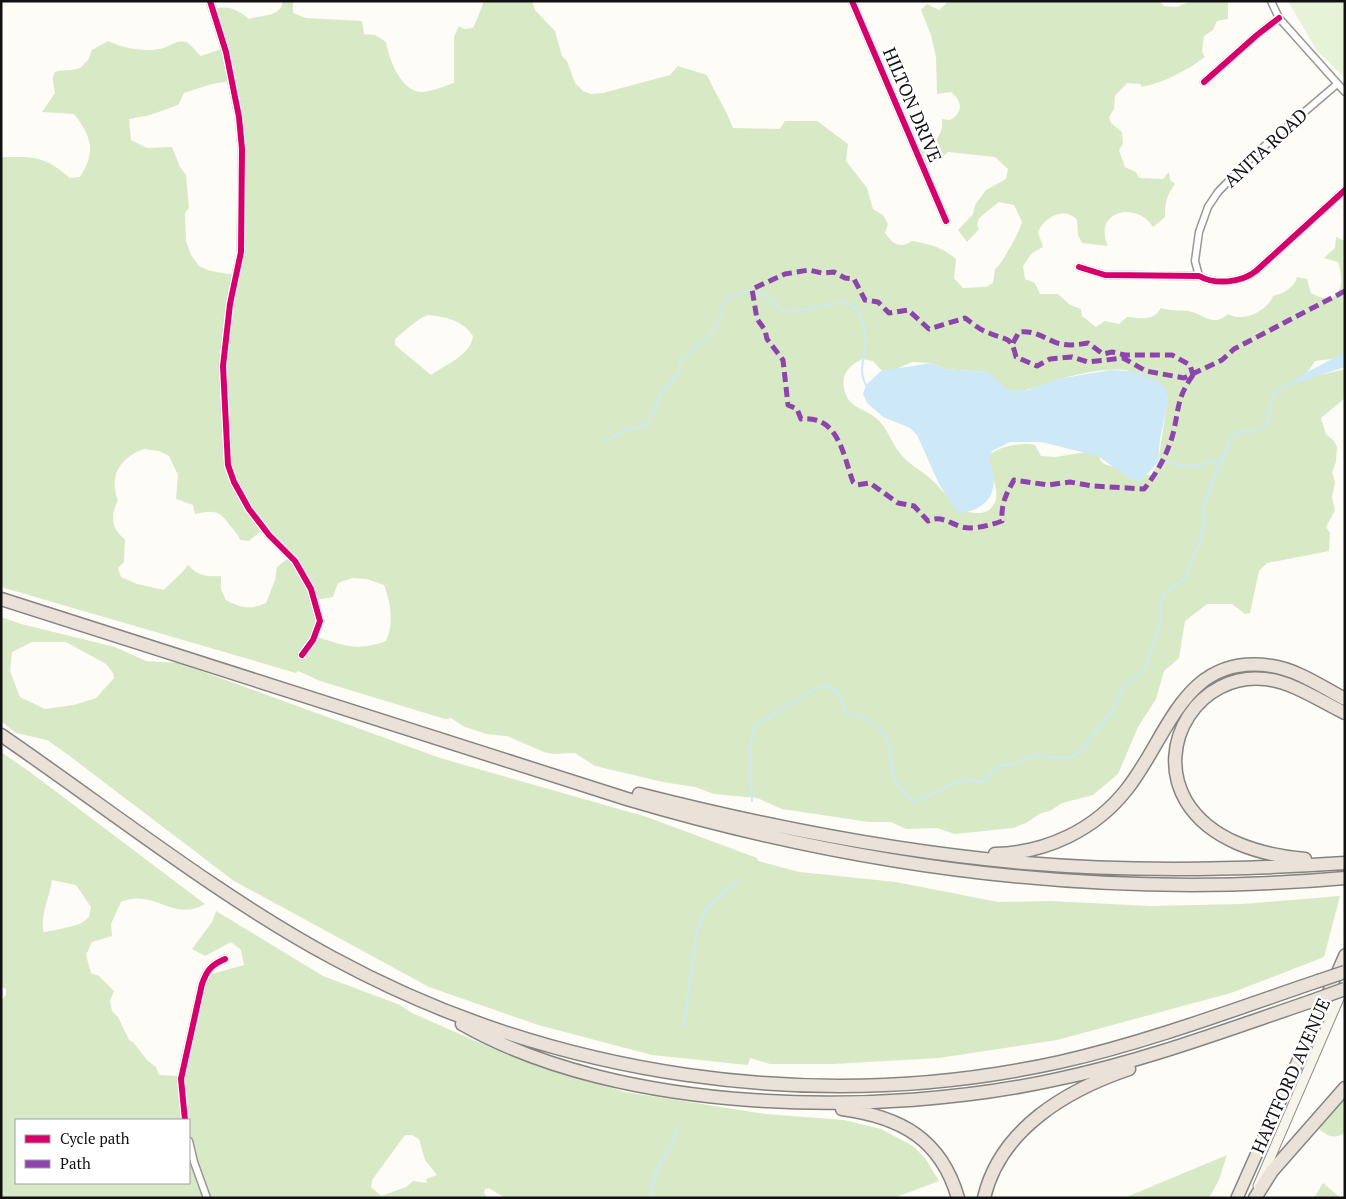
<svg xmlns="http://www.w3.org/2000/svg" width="1346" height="1199" font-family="'PT Serif',serif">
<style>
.green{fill:#e7f3d7}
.forest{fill:#d8eac5;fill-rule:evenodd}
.water{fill:#cde8f7}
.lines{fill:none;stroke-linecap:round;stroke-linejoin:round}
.stream{stroke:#cde8f7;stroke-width:2}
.minor-casing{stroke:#979795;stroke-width:9}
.secondary-casing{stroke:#8e8d8b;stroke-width:11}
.trunk-casing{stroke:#858482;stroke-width:14}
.motorway-casing{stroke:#858482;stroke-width:15}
.minor{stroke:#fffffe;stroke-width:6}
.secondary{stroke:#f6f4eb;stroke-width:9}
.trunk{stroke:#ece5da;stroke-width:11}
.motorway{stroke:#eae1d8;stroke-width:12}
.motorway-bridge-casing{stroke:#858482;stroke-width:15;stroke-linecap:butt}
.motorway-bridge{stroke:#eae1d8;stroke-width:12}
.quiet{stroke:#8e44ad;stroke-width:5;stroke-dasharray:10 5;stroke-linecap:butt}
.cycleway-casing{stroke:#fff;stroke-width:9}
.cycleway{stroke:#d6006c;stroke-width:6}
.labels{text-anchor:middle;stroke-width:5;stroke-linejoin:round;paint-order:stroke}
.street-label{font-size:18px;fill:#111;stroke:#fff}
</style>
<rect width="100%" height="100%" fill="#fdfcf7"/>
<path class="green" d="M1288 1H1345V78L1317 51Z"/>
<path class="forest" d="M283 1H293V13L306 18 362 21 364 34 375 35 386 42C389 59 401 93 423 92 434 91 444 86 454 83V37L459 26 464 29 473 28C477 20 481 9 484 1H532L535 10 555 31 562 56 567 61 575 83 583 91 591 94 603 93 670 75 678 66 707 75C715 93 726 109 733 128L780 129 785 121H817L848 144 846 161 867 188 873 209 883 215 888 224 885 233C893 244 899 249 912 241 930 244 942 247 956 259L954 278 963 288 986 287 993 283 995 269C1001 266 1021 229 1022 222L1014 205 999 202 979 218 977 225 979 229 967 242 958 230 973 214 975 205 986 190 1006 179 1008 169 995 157 948 152 938 161 923 167 916 153C932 145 944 138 942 119L950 120C964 112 962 101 951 92L937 94 936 57 931 35 921 10 927 4 939 10 949 1H1159L1164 6 1177 7 1191 1H1228V19L1217 21 1213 30 1204 36 1202 52 1205 57C1186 71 1165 82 1142 87L1140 84 1127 83 1115 96 1114 109 1109 117 1111 123 1122 132 1123 144 1119 150 1125 167 1136 172 1139 178 1163 179 1169 172 1170 180 1175 184C1167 195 1165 202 1165 217L1153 227C1137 200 1092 211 1108 246L1082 243 1078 235 1077 220C1065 206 1044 217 1038 232L1043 247 1032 253 1023 266 1025 279 1035 283 1040 294H1058L1070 305 1081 309 1082 316 1096 327 1105 321 1119 324 1127 317C1140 318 1153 322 1161 308 1170 311 1179 310 1188 311 1204 314 1212 328 1228 314 1243 323 1267 311 1273 296 1283 294 1295 287 1297 277L1307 279 1311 293C1339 309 1346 285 1338 262L1324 258 1335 248 1336 237 1345 241V355L1340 358 1315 361 1305 376 1325 374 1345 369V398L1321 418 1326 434 1334 441 1337 447 1336 462 1332 472 1335 482 1332 497 1335 510 1326 527 1330 533 1329 551 1267 563 1259 571 1250 613 1245 614 1232 604H1207L1185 621 1179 658 1164 671 1156 699 1138 727 1118 774 1093 795 1062 803 1050 811 1041 813 1026 823 1013 828 955 834 937 828 906 829 891 822H869L782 809 757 798 714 794 695 787 663 782 595 766 575 753 554 754 544 752 507 736 486 734 463 726 451 718 445 719 320 681 298 671 296 673 1 587V157C35 157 43 155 70 178L80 177C96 152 92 137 74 114L42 112 55 93C48 61 60 75 80 68L88 60 92 50 108 41C123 48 142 52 159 49 168 48 176 39 186 42 191 44 196 52 201 56L224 48 213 9C228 5 237 9 249 19 262 15 281 17 283 1ZM231 81 241 148 239 256 235 275 210 271 199 266 191 255 186 241 185 213 189 208 186 175 180 167 172 147 147 148 131 140 129 119 150 115 178 105 184 93 212 84ZM428 315C447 317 462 320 473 336 471 355 445 365 431 375L395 345V339C404 332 418 318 428 315ZM862 359 873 361 882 371 894 370 912 362 931 363 945 369 985 372C995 376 1002 391 1013 391 1027 392 1041 385 1054 381 1072 375 1112 366 1130 371 1140 374 1158 391 1168 398L1158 462 1152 475H1139L1104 464 1100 460 1099 450 1055 457 1041 456 1035 445C1022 442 998 446 988 456 988 472 1004 494 992 507 989 511 984 513 979 513 956 514 947 493 932 480 921 470 908 464 900 453 891 442 887 427 876 418 866 409 849 408 845 392 840 375 848 366 862 359ZM144 449 159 451 169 456 178 475 176 499 193 505 195 514C211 511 218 509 228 523 233 530 237 532 240 540L249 541 263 529 291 556 277 567 275 580 266 603C250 610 241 608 226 600L221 589V576C207 577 198 576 188 565 180 576 172 581 164 590L137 584 121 577 118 568 124 562 125 539C110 529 111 514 118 500 108 476 121 457 144 449ZM352 578 367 579 384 585C391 604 394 623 386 641 357 652 342 645 314 636L319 620 316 600 333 597 338 583Z
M1 617 21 624 115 647 146 661 179 663 440 758 647 817 757 858 758 861 799 872 896 882 998 902 1050 901 1150 906 1242 904 1340 896 1324 957 1231 993 1057 1040 939 1058 833 1064H770L750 1058 748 1065 652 1055 538 1025 429 987 234 881 67 754 47 740 16 733 1 721ZM32 642H66L106 664 113 673 114 678 96 698 74 705 45 709 20 697 10 671 12 652Z
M1 752 30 772 205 904C172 923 155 888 121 902L111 924 112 936 92 942 86 955 91 973 99 976 114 991 110 1001 112 1011 118 1017 129 1040 133 1042 147 1060 156 1067 159 1075 180 1076 202 982 208 975 244 965 241 950 231 942 205 956 192 949 212 922 216 911 323 976 400 1005 412 1013 510 1056 625 1092 766 1114 844 1120 881 1129 913 1146 925 1158 939 1181 894 1198H505L489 1188 485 1189 484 1193 487 1198H1V1000L6 995V989L1 987ZM52 880 76 885 91 907 89 917C86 919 83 923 79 924 76 926 46 932 44 932 39 918 50 896 52 880ZM16 1120H189V1183H16ZM405 1135H412L419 1139 425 1160 437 1175 426 1179 427 1183 413 1181 406 1187 381 1196 371 1187 372 1180Z
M1345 1096V1133C1331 1141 1326 1134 1315 1126Z
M1227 1155 1219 1180 1209 1198H1124Z
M1323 1183 1341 1198H1314Z"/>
<path class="water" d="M1345 352V367L1290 385 1300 376Z
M931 363 945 369 985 372 991 374 1008 390 1013 391 1028 390 1059 379 1110 370 1131 371 1158 381 1167 390 1168 402 1160 439 1158 462 1140 482 1130 479 1098 456 1041 442H1010L992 451 989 460C1001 490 990 509 958 514L939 484 917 435 910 428 883 417 867 403 863 394 866 385 881 371Z"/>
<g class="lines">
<path class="stream" d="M605 441 626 430 645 425 651 417 661 394 677 375 681 360 709 337 718 323 725 300C737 293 752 288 765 295 771 299 777 307 783 312 794 310 804 310 814 308 834 303 855 295 862 321 865 329 866 339 865 348 863 362 859 373 866 385
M1158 462C1166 459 1174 465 1183 466 1197 467 1210 463 1224 458
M752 801 749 749 755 726 815 689 828 685 839 695 847 713C854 716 863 717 869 721 900 739 885 757 895 779 899 788 905 794 912 801 930 799 945 785 963 780 970 778 975 783 982 782L1000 765H1010L1039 754 1044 757 1071 758 1080 751 1112 712 1122 689 1141 673 1146 665 1160 627 1161 602 1166 593 1185 578 1193 555 1199 546 1204 518 1203 505 1231 439 1239 432C1293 434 1249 397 1290 385
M684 1026 697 930 706 909 738 880
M652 1198C649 1171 670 1153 678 1129"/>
<g class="minor-casing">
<path id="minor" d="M210 1 226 52 239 117 242 149 241 252 230 304 223 366 228 465 234 482 249 509 269 535 295 561 311 589 320 621 313 640 302 655
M852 1 946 221
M1271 1 1279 18 1345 92
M1204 82 1257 35 1279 18
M1079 267 1105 275 1199 276C1215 285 1241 283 1256 271L1345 190
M1199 276 1195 261 1199 232 1208 207 1218 192 1254 155 1336 85
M185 1120 181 1079 202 984C207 970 211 965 225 959
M189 1141 194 1162 207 1198"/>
</g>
<g class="secondary-casing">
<path id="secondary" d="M1258 1186 1343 989"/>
</g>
<g class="trunk-casing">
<path id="trunk" d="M1237 1198 1345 955"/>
</g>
<g class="motorway-casing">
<path id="motorway" d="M1 599 627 799C860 868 1102 900 1345 878
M1 735C109 809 218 896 333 958 552 1077 815 1116 1060 1062 1148 1042 1233 1010 1318 981
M639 794C765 826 895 852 1025 863 1132 872 1238 870 1345 863
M995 854C1046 853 1095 830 1127 789 1169 736 1184 652 1272 666 1298 670 1322 687 1345 699
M1305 859C1261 855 1210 841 1186 801 1153 744 1200 672 1265 679 1293 682 1320 701 1345 713
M462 1024C621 1115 883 1118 1058 1079 1144 1061 1226 1030 1309 1002
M842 1109C901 1117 941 1139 958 1198
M984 1198C1000 1129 1067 1090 1129 1069
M1255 1198 1272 1171 1345 1088"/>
</g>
<use href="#minor" class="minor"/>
<use href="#secondary" class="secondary"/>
<use href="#trunk" class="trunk"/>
<use href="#motorway" class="motorway"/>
<g class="motorway-bridge-casing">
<path id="motorway-bridge" d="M1318 981 1345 972
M1309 1002 1345 989"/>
</g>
<use href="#motorway-bridge" class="motorway-bridge"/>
<path class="quiet" d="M1013 343 1019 332C1034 330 1044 338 1057 343 1067 346 1077 345 1088 343L1103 354 1112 352 1125 355H1172L1190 365 1193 375
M1193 375C1178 396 1179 406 1174 430 1169 451 1158 472 1144 489L1093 486 1070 482 1048 485 1014 480C1006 494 1001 504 1002 521 991 525 974 530 962 527 949 523 941 515 928 521L914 506 898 503 870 483 857 485 853 482C843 454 838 415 801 419L797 409 788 405 783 360 767 339 765 330 757 319 752 289 785 274 809 270 822 273 834 272 845 278 854 279 865 300 878 302 889 313 908 310 929 329 965 318C972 323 980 330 989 333 1007 341 1011 335 1016 357L1037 366 1050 359 1072 357 1088 362 1123 358 1146 371 1184 378 1222 360 1234 349 1345 291"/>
<g class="cycleway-casing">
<path id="cycleway" d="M210 1 226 52 239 117 242 149 241 252 230 304 223 366 228 465 234 482 249 509 269 535 295 561 311 589 320 621 313 640 302 655
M852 1 946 221
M1204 82 1257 35 1279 18
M1079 267 1105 275 1199 276C1215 285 1241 283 1256 271L1345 190
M185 1120 181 1079 202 984C207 970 211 965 225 959"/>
</g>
<use href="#cycleway" class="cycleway"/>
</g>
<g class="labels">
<g class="street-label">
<text transform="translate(912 105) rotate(67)" y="6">HILTON DRIVE</text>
<text transform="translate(1266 148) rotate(-43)" y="6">ANITA ROAD</text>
<text transform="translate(1291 1076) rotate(-66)" y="6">HARTFORD AVENUE</text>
</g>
</g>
<rect width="1346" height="1199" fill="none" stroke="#111111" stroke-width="5"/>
<rect x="15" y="1119" width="175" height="65" fill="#ffffff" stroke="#a0a0a0"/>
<rect x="25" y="1135" width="25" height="8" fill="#d6006c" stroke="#a0a0a0"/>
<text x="60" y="1144" font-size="15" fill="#111111">Cycle path</text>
<rect x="25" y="1160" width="25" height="8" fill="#8e44ad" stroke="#a0a0a0"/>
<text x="60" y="1169" font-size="15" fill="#111111">Path</text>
</svg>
